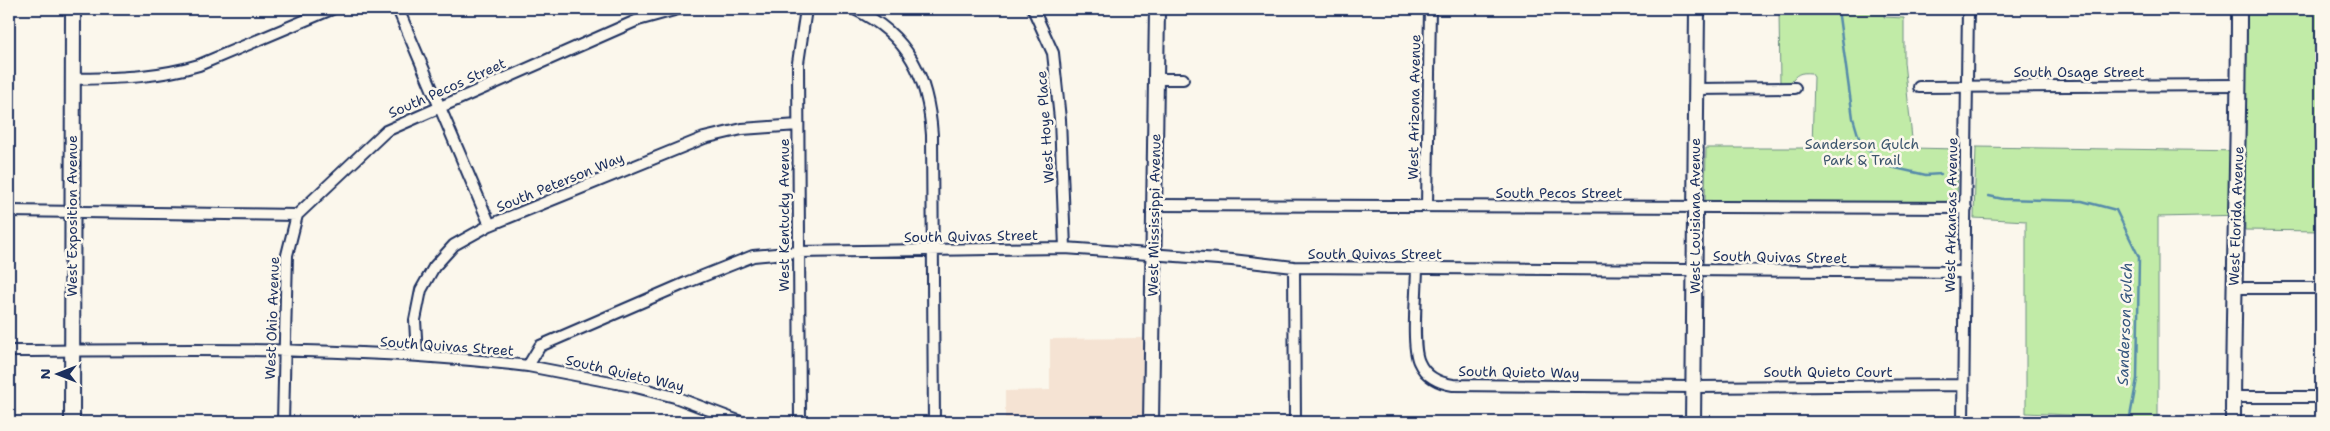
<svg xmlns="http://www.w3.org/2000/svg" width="2330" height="431" font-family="'Shantell Sans',sans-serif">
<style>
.built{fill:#f5e3d3}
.green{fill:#c1eba7;stroke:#6e8d82}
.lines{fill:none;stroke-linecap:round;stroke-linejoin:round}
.stream{stroke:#568baa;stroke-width:2.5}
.street-casing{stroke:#1b2f5e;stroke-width:14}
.secondary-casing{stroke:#1b2f5e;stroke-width:18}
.street{stroke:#fbf7ec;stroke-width:10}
.secondary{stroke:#fbf7ec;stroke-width:14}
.labels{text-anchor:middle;stroke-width:5;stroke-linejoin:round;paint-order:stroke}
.street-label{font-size:14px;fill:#1b2f5e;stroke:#fbf7ec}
.park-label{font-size:14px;fill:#3c556d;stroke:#fbf7ec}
.water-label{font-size:15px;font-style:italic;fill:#34567e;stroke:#fbf7ec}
</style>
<rect width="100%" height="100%" fill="#fbf7ec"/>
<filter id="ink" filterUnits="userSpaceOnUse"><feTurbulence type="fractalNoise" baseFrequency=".02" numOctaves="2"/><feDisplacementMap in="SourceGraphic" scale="10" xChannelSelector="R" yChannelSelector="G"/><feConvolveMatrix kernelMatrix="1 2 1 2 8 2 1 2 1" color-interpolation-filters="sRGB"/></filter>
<g filter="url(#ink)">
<path class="built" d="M1143 338 1142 422H1005V391L1050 390V339Z"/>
<path class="green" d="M1773 9H1885L1884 17 1904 18V62L1913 148 1958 149 1957 202 1705 203 1706 148H1812L1814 77 1811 73C1800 72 1796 74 1790 83L1780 84 1779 11 1773 12Z
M2247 9H2321V231L2245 230V215L2158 217V422H2077L2069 415 2026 413V221L1974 218 1976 147 2245 151Z"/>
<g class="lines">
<path class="stream" d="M1838 9 1853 118 1861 145 1891 167 1926 175 1941 174
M1989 196 2003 199 2082 201 2116 210 2139 257 2137 379 2129 422"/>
<g class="street-casing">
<path id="street" d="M398 9 490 225
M854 9C909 35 928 77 932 135L934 422
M1033 9 1053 53 1060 119 1065 248
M72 79C117 78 156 78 199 65L332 9
M1157 79H1183
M1919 87 2239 85
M1697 89 1795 88
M1153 205 1966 208
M1427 206 1430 9
M9 211 297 215 386 131 638 20 678 9
M1294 267 1295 422
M1417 267C1417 288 1411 346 1419 362 1425 376 1439 383 1453 385L1694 387 1963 385
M2233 288H2321
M9 351C182 350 357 345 528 366L540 346 688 282 753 256 798 252 1065 248 1232 260 1294 267 1963 272
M417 355 415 320 421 290 434 267 454 245 490 225 704 138 742 129 798 125
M528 366 632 386 675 397 741 422
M2233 397H2321
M283 422 287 255 297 215
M800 422 798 63 806 9
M1963 422C1964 284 1966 147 1968 9"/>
</g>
<g class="secondary-casing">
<path id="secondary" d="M72 422 73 9
M1151 422 1157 9
M1693 422 1697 9
M2233 422C2233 284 2239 147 2239 9"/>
</g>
<use href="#street" class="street"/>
<use href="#secondary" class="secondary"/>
</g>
</g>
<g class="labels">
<g class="street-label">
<text x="2079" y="77">South Osage Street</text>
<text transform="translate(447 88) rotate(-24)" y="5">South Pecos Street</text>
<text transform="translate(1414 107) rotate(-89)" y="5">West Arizona Avenue</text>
<text transform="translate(1045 127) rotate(-94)" y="5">West Hoye Place</text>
<text transform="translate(560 182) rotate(-22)" y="5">South Peterson Way</text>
<text x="1559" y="198">South Pecos Street</text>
<text transform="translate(784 215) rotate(-90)" y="5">West Kentucky Avenue</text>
<text transform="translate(1154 215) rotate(-89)" y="5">West Mississippi Avenue</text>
<text transform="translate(1951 215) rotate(-89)" y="5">West Arkansas Avenue</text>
<text transform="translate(72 216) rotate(-90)" y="5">West Exposition Avenue</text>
<text transform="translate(1695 216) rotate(-90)" y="5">West Louisiana Avenue</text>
<text transform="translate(2236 216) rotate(-88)" y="5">West Florida Avenue</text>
<text transform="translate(971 236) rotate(-1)" y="5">South Quivas Street</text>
<text x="1375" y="259">South Quivas Street</text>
<text transform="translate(1780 257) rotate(1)" y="5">South Quivas Street</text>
<text transform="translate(272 318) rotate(-88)" y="5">West Ohio Avenue</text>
<text transform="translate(447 346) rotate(4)" y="5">South Quivas Street</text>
<text transform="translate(1519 372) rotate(1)" y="5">South Quieto Way</text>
<text x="1828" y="377">South Quieto Court</text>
<text transform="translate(625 373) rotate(13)" y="5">South Quieto Way</text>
</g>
<g class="park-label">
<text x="1862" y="149">Sanderson Gulch<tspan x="1862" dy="16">Park &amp; Trail</tspan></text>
</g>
<g class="water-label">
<text transform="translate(2125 324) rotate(-88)" y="5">Sanderson Gulch</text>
</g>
</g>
<rect width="2330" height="431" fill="none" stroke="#fbf7ec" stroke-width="30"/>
<rect x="15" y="15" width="2300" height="401" fill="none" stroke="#1b2f5e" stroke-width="2" filter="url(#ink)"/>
<g transform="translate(58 374) rotate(270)" stroke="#fbf7ec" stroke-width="4" paint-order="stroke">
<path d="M0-4L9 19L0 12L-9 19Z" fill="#1b2f5e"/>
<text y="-8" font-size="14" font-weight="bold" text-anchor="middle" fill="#1b2f5e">N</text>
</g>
</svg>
